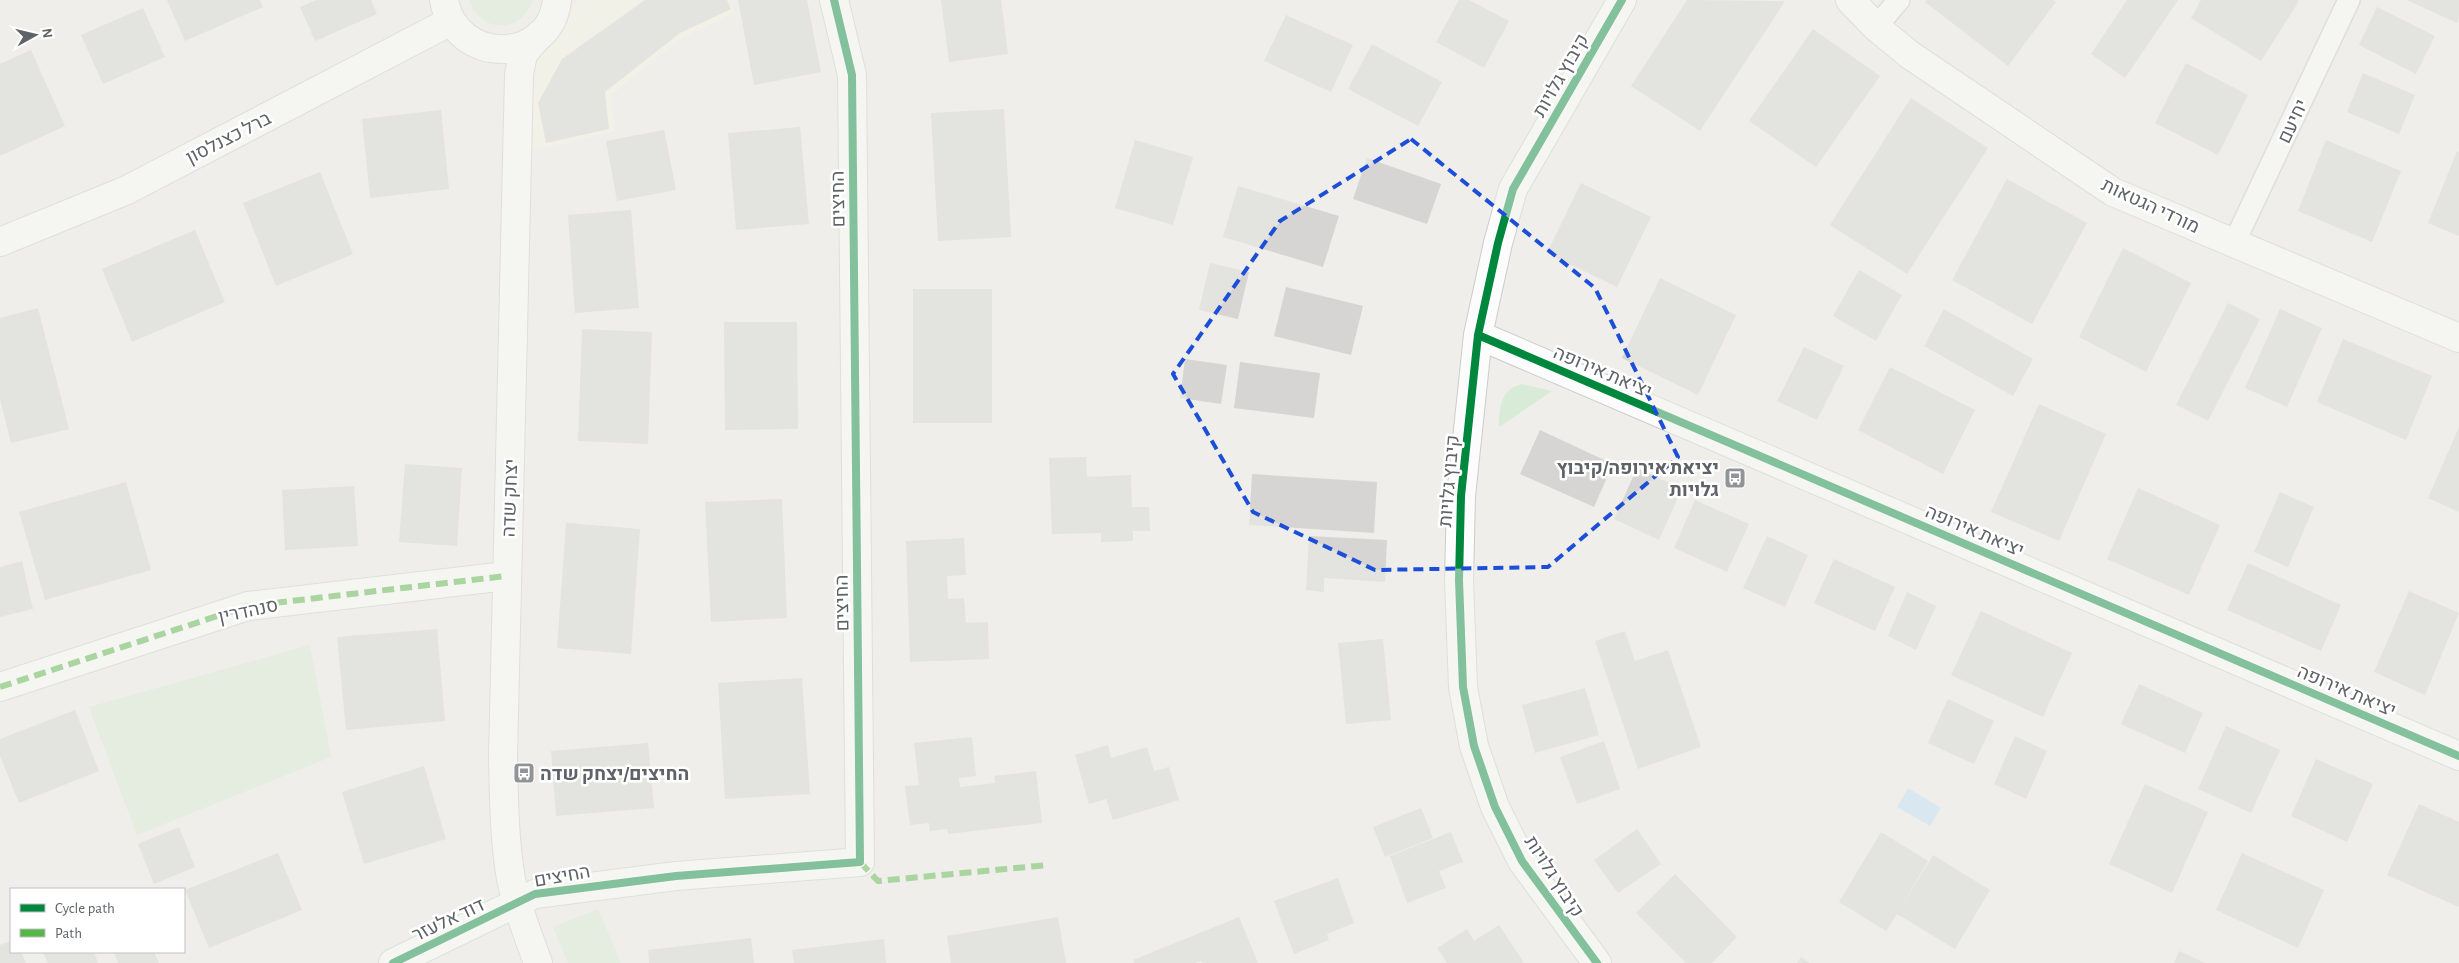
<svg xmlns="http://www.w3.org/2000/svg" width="2459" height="963" font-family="'Alegreya Sans',Heebo,sans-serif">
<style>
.commercial{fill:#f7f3e4}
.green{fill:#d8ebd6}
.water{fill:#bfe0f9}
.building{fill:#d6d5d3}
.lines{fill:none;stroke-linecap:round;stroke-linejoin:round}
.service-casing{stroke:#cbcccc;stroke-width:24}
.minor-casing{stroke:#cbcccc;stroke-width:30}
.tertiary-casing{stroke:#cbcccc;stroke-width:30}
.service{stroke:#fdfcfc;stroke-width:21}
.minor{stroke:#fdfcfc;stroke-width:28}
.tertiary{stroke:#fdfcfc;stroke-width:28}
.quiet{stroke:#58b549;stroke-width:6;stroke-dasharray:12 6;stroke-linecap:butt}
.cycleway-casing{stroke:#fff;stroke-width:11}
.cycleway{stroke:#00873e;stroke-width:8}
.marked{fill:none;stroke:#1d4ed8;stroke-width:4;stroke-dasharray:10 6;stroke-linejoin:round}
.labels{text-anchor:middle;stroke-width:5;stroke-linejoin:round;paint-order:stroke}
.street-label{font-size:19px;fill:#5f6368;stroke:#fff}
.poi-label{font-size:19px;font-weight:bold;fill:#5f6368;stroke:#fff;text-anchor:end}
</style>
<rect width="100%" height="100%" fill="#efeeea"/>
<path class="commercial" d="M578 0H730L735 13 682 38 611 95 615 131 534 150 529 105 532 62 546 44 560 36Z"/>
<path class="green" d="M469 0H533C521 34 481 34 469 0Z
M1522 384 1552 391 1499 427C1499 407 1501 389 1522 384Z
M310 645 331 757 137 835 89 707Z
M598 909 621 963H568L553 927Z"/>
<path class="water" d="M1908 788 1941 808 1930 826 1897 807Z"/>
<path class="building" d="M167 0H260L263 7 185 41Z
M316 0H371L377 14 315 41 300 7Z
M645 0H727L731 9 680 33 605 92 609 129 546 143 538 103 562 59Z
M738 0H807L821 72 754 85Z
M941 0H1001L1008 54 949 62Z
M1459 0H1469L1509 21 1484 68 1436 42Z
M1687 0 1785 1 1700 131 1631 86Z
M1926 0H2053L2056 2 2008 66 1925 2Z
M2127 0H2178L2125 78 2091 54Z
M2201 0H2297L2299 1 2261 61 2191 18Z
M2407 0H2459V18L2457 23Z
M2377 7 2435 36 2416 74 2359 45Z
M143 8 165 57 103 84 81 35Z
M1286 15 1353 45 1331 92 1264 61Z
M1813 29 1880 76 1816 167 1749 121Z
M1372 44 1442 82 1418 126 1348 89Z
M31 50 65 126 0 156V64Z
M2186 63 2248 95 2218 155 2155 123Z
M2363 73 2415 95 2399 134 2347 112Z
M1911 98 1988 148 1907 274 1830 225Z
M1004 109 1011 237 938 241 931 113Z
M441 110 449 189 370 198 362 119Z
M800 127 809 224 736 230 728 133Z
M664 130 676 190 617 201 606 141Z
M1135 140 1193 157 1173 225 1115 208Z
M2326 140 2401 171 2372 242 2298 211Z
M2457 151 2459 152V236L2428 223Z
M1367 158 1441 184 1427 224 1353 199Z
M320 172 353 254 276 286 243 203Z
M2007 179 2087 223 2032 324 1952 280Z
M1581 183 1651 217 1617 287 1547 253Z
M1238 186 1339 216 1323 267 1223 237Z
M631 210 639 308 575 313 568 215Z
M195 230 225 302 132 342 102 269Z
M2123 248 2191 283 2146 372 2079 337Z
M1210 263 1249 272 1238 319 1199 310Z
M1859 270 1902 295 1876 341 1833 316Z
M1660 278 1736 315 1698 395 1622 358Z
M1286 287 1363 306 1351 355 1274 336Z
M913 289H992V423H913Z
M2228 303 2260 319 2208 421 2176 405Z
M38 308 69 429 11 443 0 399V318Z
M1944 309 2033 359 2013 396 1924 346Z
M2280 309 2322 328 2287 407 2245 388Z
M724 322H797L798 429 725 430Z
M582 329 652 332 648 444 578 441Z
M2343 339 2432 376 2406 440 2317 402Z
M1804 347 1844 366 1817 420 1777 401Z
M1185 359 1227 365 1221 404 1180 398Z
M1240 362 1320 373 1314 418 1234 408Z
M1890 367 1975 410 1943 474 1858 430Z
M2039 404 2106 434 2059 541 1991 512Z
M2459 427V512L2428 498Z
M1540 430 1613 464 1594 507 1520 474Z
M1086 457 1087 477 1131 475 1132 507H1149L1150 531H1133V541L1101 542V533L1052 534 1049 458Z
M405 464 462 468 457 546 399 542Z
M1637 468 1682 489 1659 540 1614 519Z
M1252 474 1377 482 1374 533 1249 525Z
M126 482 151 570 45 600 19 512Z
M354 486 358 546 285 550 282 490Z
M2138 488 2220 525 2189 595 2107 559Z
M2280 492 2314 507 2288 567 2254 552Z
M782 499 787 618 711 622 705 502Z
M1695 500 1749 524 1727 572 1674 548Z
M566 523 640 529 631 654 557 648Z
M1309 536 1387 540 1385 582 1324 578V592L1306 590Z
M1767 536 1808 555 1785 607 1743 588Z
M964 538 966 575 947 576 948 599 964 598 966 623 988 622 989 659 910 662 906 541Z
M1834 559 1895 587 1875 631 1814 603Z
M22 561 33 609 0 617V567Z
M2248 563 2341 605 2321 651 2227 610Z
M2409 591 2459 613 2425 695 2374 672Z
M1907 592 1936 606 1916 650 1888 636Z
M1981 611 2072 653 2043 717 1951 675Z
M437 629 445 721 346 730 337 637Z
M1625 631 1635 661 1668 650 1701 747 1638 769 1595 641Z
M1383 639 1391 720 1346 724 1338 643Z
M802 678 810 794 725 799 718 683Z
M2139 684 2203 713 2185 753 2121 724Z
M1585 688 1599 735 1535 753 1522 705Z
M1948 699 1994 721 1974 764 1928 743Z
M75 710 99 771 19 803 0 756V739Z
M2226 726 2280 750 2251 813 2198 789Z
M2015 736 2047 751 2026 799 1994 784Z
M972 737 976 776 959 778 960 787 995 783 994 776 1036 771 1042 823 948 834 947 829 930 831 929 823 910 825 905 786 919 785 914 743Z
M1604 741 1620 789 1577 804 1560 757Z
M648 743 654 808 556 816 551 751Z
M1108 745 1111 758 1147 747 1154 771 1169 767 1179 800 1113 820 1106 799 1089 804 1075 755Z
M2316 759 2373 784 2347 842 2291 816Z
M424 766 446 839 364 864 342 792Z
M2145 784 2208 812 2172 893 2109 864Z
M2419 804 2459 822V907L2387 875Z
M1421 808 1433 838 1385 857 1373 827Z
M179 827 195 867 154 884 138 844Z
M1637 829 1661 864 1618 893 1594 860Z
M1451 832 1463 862 1439 871 1446 888 1407 903 1390 856Z
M1881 832 1928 861 1899 911 1933 855 1990 890 1955 949 1897 914 1886 931 1839 902Z
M278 853 302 910 209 948 185 890Z
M2242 853 2324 890 2298 948 2216 910Z
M1675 874 1737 937 1712 963H1686L1636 913Z
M1338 878 1354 923 1327 934 1329 940 1294 954 1274 901Z
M1058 917 1066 963H951L947 936Z
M1239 917 1258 963H1202L1201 961 1195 963H1134L1133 960Z
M1499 925 1524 963H1447L1437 948 1467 929 1474 941Z
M751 938 754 963H649L648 950Z
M884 939 886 963H794L792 950Z
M11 941V952H21L26 963H0V945Z
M2179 951 2205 963H2174Z
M43 952H94L98 963H48Z
M114 952H154L159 963H118Z
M1801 957 1810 963H1797Z"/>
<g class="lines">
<g class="service-casing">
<path id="service" d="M1876 27 1899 0
M2234 243 2349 0"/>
</g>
<g class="minor-casing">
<path id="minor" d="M1850 0 1876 27 1910 55 2113 192 2459 338
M1478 335 2459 756
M0 687 248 606 506 576
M393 963 535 894 676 876 860 862 852 75 834 0
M538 963C528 935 517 908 511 879 504 839 504 798 503 757L519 75 523 54 539 35
M1597 963 1522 861 1495 807 1474 746 1463 687 1459 580 1461 496 1478 335 1498 243 1513 189 1622 0"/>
</g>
<g class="tertiary-casing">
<path id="tertiary" d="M444 0C455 65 550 66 557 0
M0 242 127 190 451 21"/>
</g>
<use href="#service" class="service"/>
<use href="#minor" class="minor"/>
<use href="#tertiary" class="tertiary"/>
<path class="quiet" d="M0 687 248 606 506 576
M860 862 878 881 1048 865"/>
<g class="cycleway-casing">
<path id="cycleway" d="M1478 335 2459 756
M393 963 535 894 676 876 860 862 852 75 834 0
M1597 963 1522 861 1495 807 1474 746 1463 687 1459 580 1461 496 1478 335 1498 243 1513 189 1622 0"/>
</g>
<use href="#cycleway" class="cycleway"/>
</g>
<path d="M0 0H2459V963H0ZM1411 139 1595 288 1678 457 1548 567 1375 570 1253 512 1173 374 1280 221Z" fill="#efeeea" fill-opacity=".55" fill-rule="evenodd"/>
<path class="marked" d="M1411 139 1595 288 1678 457 1548 567 1375 570 1253 512 1173 374 1280 221Z"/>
<defs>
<g id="bus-square" transform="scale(1.125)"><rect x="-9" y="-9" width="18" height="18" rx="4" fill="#919496" stroke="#fff"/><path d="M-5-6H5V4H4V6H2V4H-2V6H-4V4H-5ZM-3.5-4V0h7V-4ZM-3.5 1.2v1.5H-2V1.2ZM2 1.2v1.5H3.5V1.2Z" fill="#fff"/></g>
</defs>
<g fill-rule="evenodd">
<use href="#bus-square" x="1735" y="478"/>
<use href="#bus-square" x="524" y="773"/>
</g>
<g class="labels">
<g class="street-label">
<text transform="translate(1560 75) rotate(-60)" y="7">קיבוץ גלויות</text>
<text transform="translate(2292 121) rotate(-65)" y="7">יחיעם</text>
<text transform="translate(228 137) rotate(-27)" y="7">ברל כצנלסון</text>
<text transform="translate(837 199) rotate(-91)" y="7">החיצים</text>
<text transform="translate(2151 205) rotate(25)" y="7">מורדי הגטאות</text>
<text transform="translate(1603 371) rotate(23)" y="7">יציאת אירופה</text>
<text transform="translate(1448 481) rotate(-85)" y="7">קיבוץ גלויות</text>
<text transform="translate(509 498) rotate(-88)" y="7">יצחק שדה</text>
<text transform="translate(1975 530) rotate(23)" y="7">יציאת אירופה</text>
<text transform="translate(841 603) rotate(-91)" y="7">החיצים</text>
<text transform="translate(248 610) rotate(-12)" y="7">סנהדרין</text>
<text transform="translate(2347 690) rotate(23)" y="7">יציאת אירופה</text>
<text transform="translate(562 875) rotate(-10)" y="7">החיצים</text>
<text transform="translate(1555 876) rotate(57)" y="7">קיבוץ גלויות</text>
<text transform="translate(448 919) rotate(-25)" y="7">דוד אלעזר</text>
</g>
<g class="poi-label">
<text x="1719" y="474">יציאת אירופה/קיבוץ<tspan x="1719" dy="22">גלויות</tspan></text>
<text x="540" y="780" text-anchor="start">החיצים/יצחק שדה</text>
</g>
</g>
<rect x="10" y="888" width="175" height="65" fill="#ffffff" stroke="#bfc1c3"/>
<rect x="20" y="904" width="25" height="8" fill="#00873e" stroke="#bfc1c3"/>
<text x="55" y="913" font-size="15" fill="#5f6368">Cycle path</text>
<rect x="20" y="929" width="25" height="8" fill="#58b549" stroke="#bfc1c3"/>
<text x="55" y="938" font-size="15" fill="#5f6368">Path</text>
<g transform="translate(35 35) rotate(82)" stroke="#ffffff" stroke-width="4" paint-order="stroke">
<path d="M0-4L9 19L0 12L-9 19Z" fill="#5f6368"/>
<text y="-8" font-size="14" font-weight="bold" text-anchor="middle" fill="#5f6368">N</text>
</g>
</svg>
